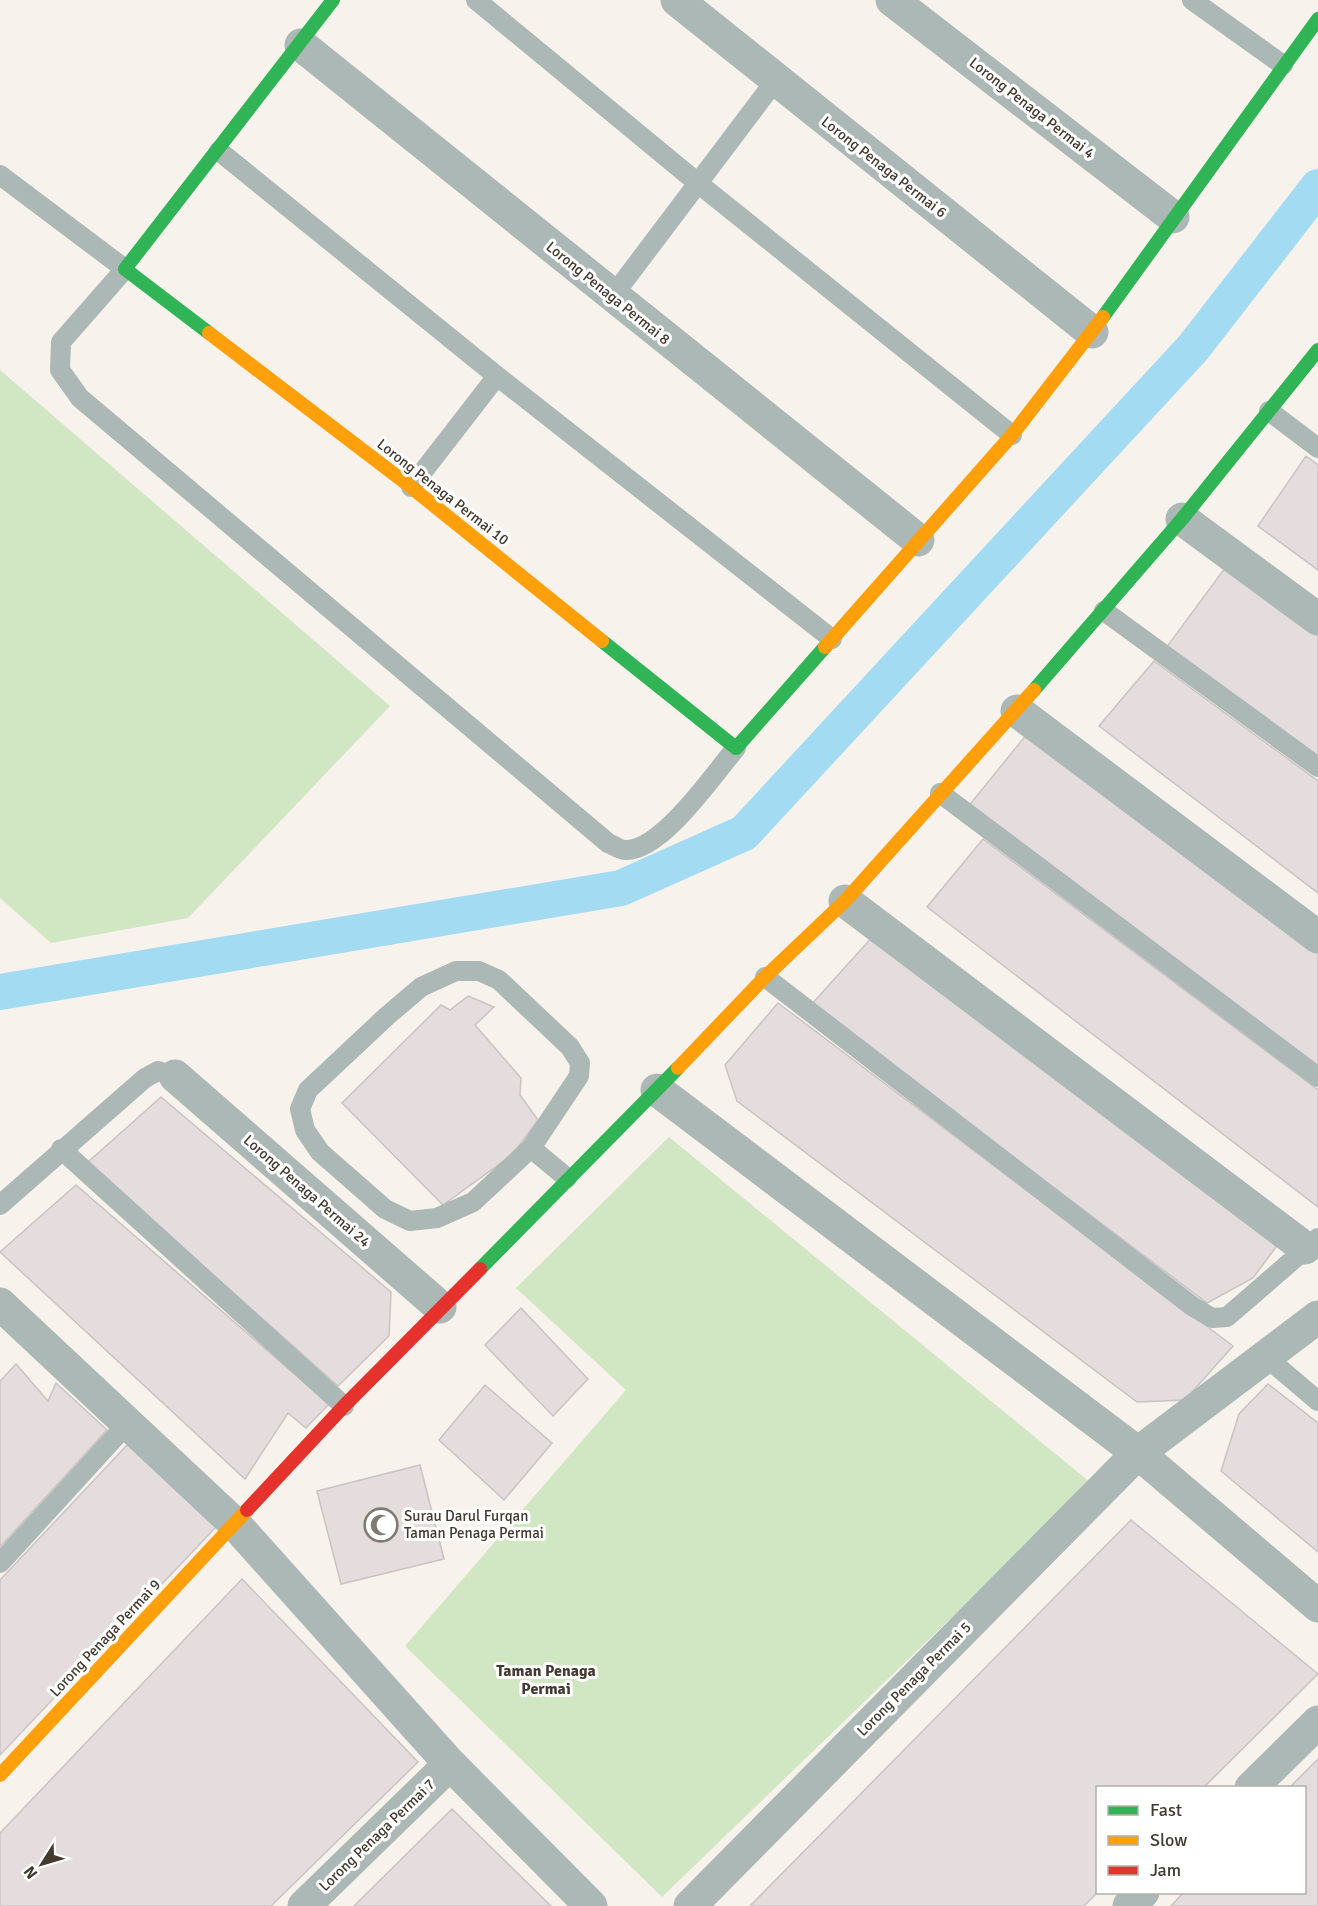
<svg xmlns="http://www.w3.org/2000/svg" width="1318" height="1906" font-family="Signika,sans-serif">
<style>
.green{fill:#d1e6c2}
.lines{fill:none;stroke-linecap:round;stroke-linejoin:round}
.canal{stroke:#a3dbf3;stroke-width:36}
.building{fill:#e4dcdd;stroke:#cac3c4;stroke-width:1.5}
.lane{stroke:#abb8b6;stroke-width:20}
.street{stroke:#abb8b6;stroke-width:33}
.fast{stroke:#30b455;stroke-width:14}
.slow{stroke:#ff9f0a;stroke-width:14}
.jam{stroke:#e5322d;stroke-width:14}
.labels{text-anchor:middle;stroke-width:6;stroke-linejoin:round;paint-order:stroke}
.street-label{font-size:15px;fill:#42392f;stroke:#fff}
.poi-label{font-size:15px;fill:#42392f;stroke:#fff;text-anchor:start}
.neighbourhood-label{font-size:16px;font-weight:bold;fill:#42392f;stroke:#fff}
</style>
<rect width="100%" height="100%" fill="#f7f2ec"/>
<path class="green" d="M0 370 390 706 188 918 51 943 0 898Z
M669 1137 1091 1483 662 1897 405 1646 626 1390 516 1288Z"/>
<g class="lines">
<path class="canal" d="M0 992 621 888 744 833 1193 348 1318 187"/>
</g>
<path class="building" d="M1306 456 1318 465V570L1258 526Z
M1225 568 1318 636V758L1166 648Z
M1154 661 1318 781V893L1099 726Z
M1027 734 1318 949V1071L967 808Z
M983 839 1318 1090V1207L927 907Z
M875 934 1282 1239 1253 1278 1207 1303 811 1005Z
M468 996 494 1007 475 1025 521 1078 520 1095 538 1120 512 1155 443 1205 342 1103 441 1005 450 1010Z
M778 1003 1233 1346 1185 1400 1137 1402 737 1101 725 1065Z
M161 1097 391 1292 389 1336 338 1386 87 1163Z
M76 1185 329 1404 306 1428 288 1413 245 1479 0 1252Z
M521 1308 588 1379 553 1416 485 1345Z
M16 1364 48 1401 56 1383 107 1430 0 1547V1381Z
M1268 1384 1318 1423V1552L1221 1471 1239 1414Z
M485 1385 552 1443 504 1500 439 1440Z
M128 1444 216 1527 0 1755V1580Z
M420 1465 444 1559 341 1584 317 1491Z
M1131 1520 1318 1674 1203 1788H1098V1892L1084 1906H750Z
M242 1579 418 1762 271 1906H0V1833Z
M1318 1759V1906H1171L1184 1892H1304V1788H1289Z
M452 1809 551 1906H354Z"/>
<g class="lines">
<path class="lane" d="M476 0 699 184 1012 435
M1192 0 1283 65
M219 151 497 376 832 639
M0 175 125 269 61 342 60 370 80 398 608 843C613 845 620 850 625 850 661 852 714 774 736 748
M612 297 775 81
M1269 411 1318 448
M411 487 497 376
M1104 611 1318 767
M940 793 1318 1077
M456 971H479L499 980 570 1047 580 1063 579 1076 531 1148 473 1202 437 1218 410 1221 385 1209 320 1152 305 1130 300 1109 308 1090 387 1016 421 987Z
M765 977 1192 1306 1212 1318 1227 1317 1318 1238
M531 1148 567 1178
M61 1149 344 1406
M0 1205 145 1078 158 1071 175 1076
M1266 1357 1318 1401
M0 1563 128 1423"/>
<path class="street" d="M677 0 1092 332
M892 0 1173 217
M301 45 918 540
M1182 519 1318 619
M1017 711 1318 937
M845 901 1305 1248
M175 1076 440 1307
M657 1090 1138 1453 1318 1606
M0 1304 235 1524 450 1764 591 1906
M1251 1788 1318 1722
M304 1906 450 1764
M690 1906 1138 1453 1318 1317
M1129 1906 1143 1892"/>
<path class="fast" d="M1103 317 1318 19
M209 333 125 269 333 0
M602 641 736 748 825 647
M1034 690 1182 519 1318 350
M480 1269 678 1068"/>
<path class="slow" d="M209 333 411 487 602 641
M825 647 1012 435 1103 317
M678 1068 765 977 845 901 1034 690
M0 1775 247 1510"/>
<path class="jam" d="M247 1510 344 1406 480 1269"/>
</g>
<defs>
<g id="mosque-ring" transform="scale(1.725)"><circle r="9.5" fill="#fff" stroke="#817a71" stroke-width="1.5"/><path d="M3.5-4.9A6 6 0 1 0 3.5 4.9A5 5 0 1 1 3.5-4.9Z" fill="#817a71"/></g>
</defs>
<g fill-rule="evenodd">
<use href="#mosque-ring" x="381" y="1525"/>
</g>
<g class="labels">
<g class="street-label">
<text transform="translate(1032 108) rotate(38)" y="5">Lorong Penaga Permai 4</text>
<text transform="translate(884 167) rotate(38)" y="5">Lorong Penaga Permai 6</text>
<text transform="translate(608 293) rotate(39)" y="5">Lorong Penaga Permai 8</text>
<text transform="translate(443 492) rotate(38)" y="5">Lorong Penaga Permai 10</text>
<text transform="translate(307 1191) rotate(41)" y="5">Lorong Penaga Permai 24</text>
<text transform="translate(105 1638) rotate(-47)" y="5">Lorong Penaga Permai 9</text>
<text transform="translate(914 1679) rotate(-45)" y="5">Lorong Penaga Permai 5</text>
<text transform="translate(377 1835) rotate(-44)" y="5">Lorong Penaga Permai 7</text>
</g>
<g class="poi-label">
<text x="404" y="1521">Surau Darul Furqan<tspan x="404" dy="17">Taman Penaga Permai</tspan></text>
</g>
<g class="neighbourhood-label">
<text x="546" y="1676">Taman Penaga<tspan x="546" dy="18">Permai</tspan></text>
</g>
</g>
<rect x="1096" y="1786" width="210" height="108" fill="#ffffff" stroke="#b3b0ac" stroke-width="1.5"/>
<rect x="1108" y="1806" width="30" height="9" fill="#30b455" stroke="#b3b0ac" stroke-width="1.5"/>
<text x="1150" y="1816" font-size="18" fill="#42392f">Fast</text>
<rect x="1108" y="1836" width="30" height="9" fill="#ff9f0a" stroke="#b3b0ac" stroke-width="1.5"/>
<text x="1150" y="1846" font-size="18" fill="#42392f">Slow</text>
<rect x="1108" y="1866" width="30" height="9" fill="#e5322d" stroke="#b3b0ac" stroke-width="1.5"/>
<text x="1150" y="1876" font-size="18" fill="#42392f">Jam</text>
<g transform="translate(42 1864) rotate(233)" stroke="#ffffff" stroke-width="4.5" paint-order="stroke">
<path d="M0-4.5L10 22L0 15L-10 22Z" fill="#42392f"/>
<text y="-9" font-size="16" font-weight="bold" text-anchor="middle" fill="#42392f">N</text>
</g>
</svg>
